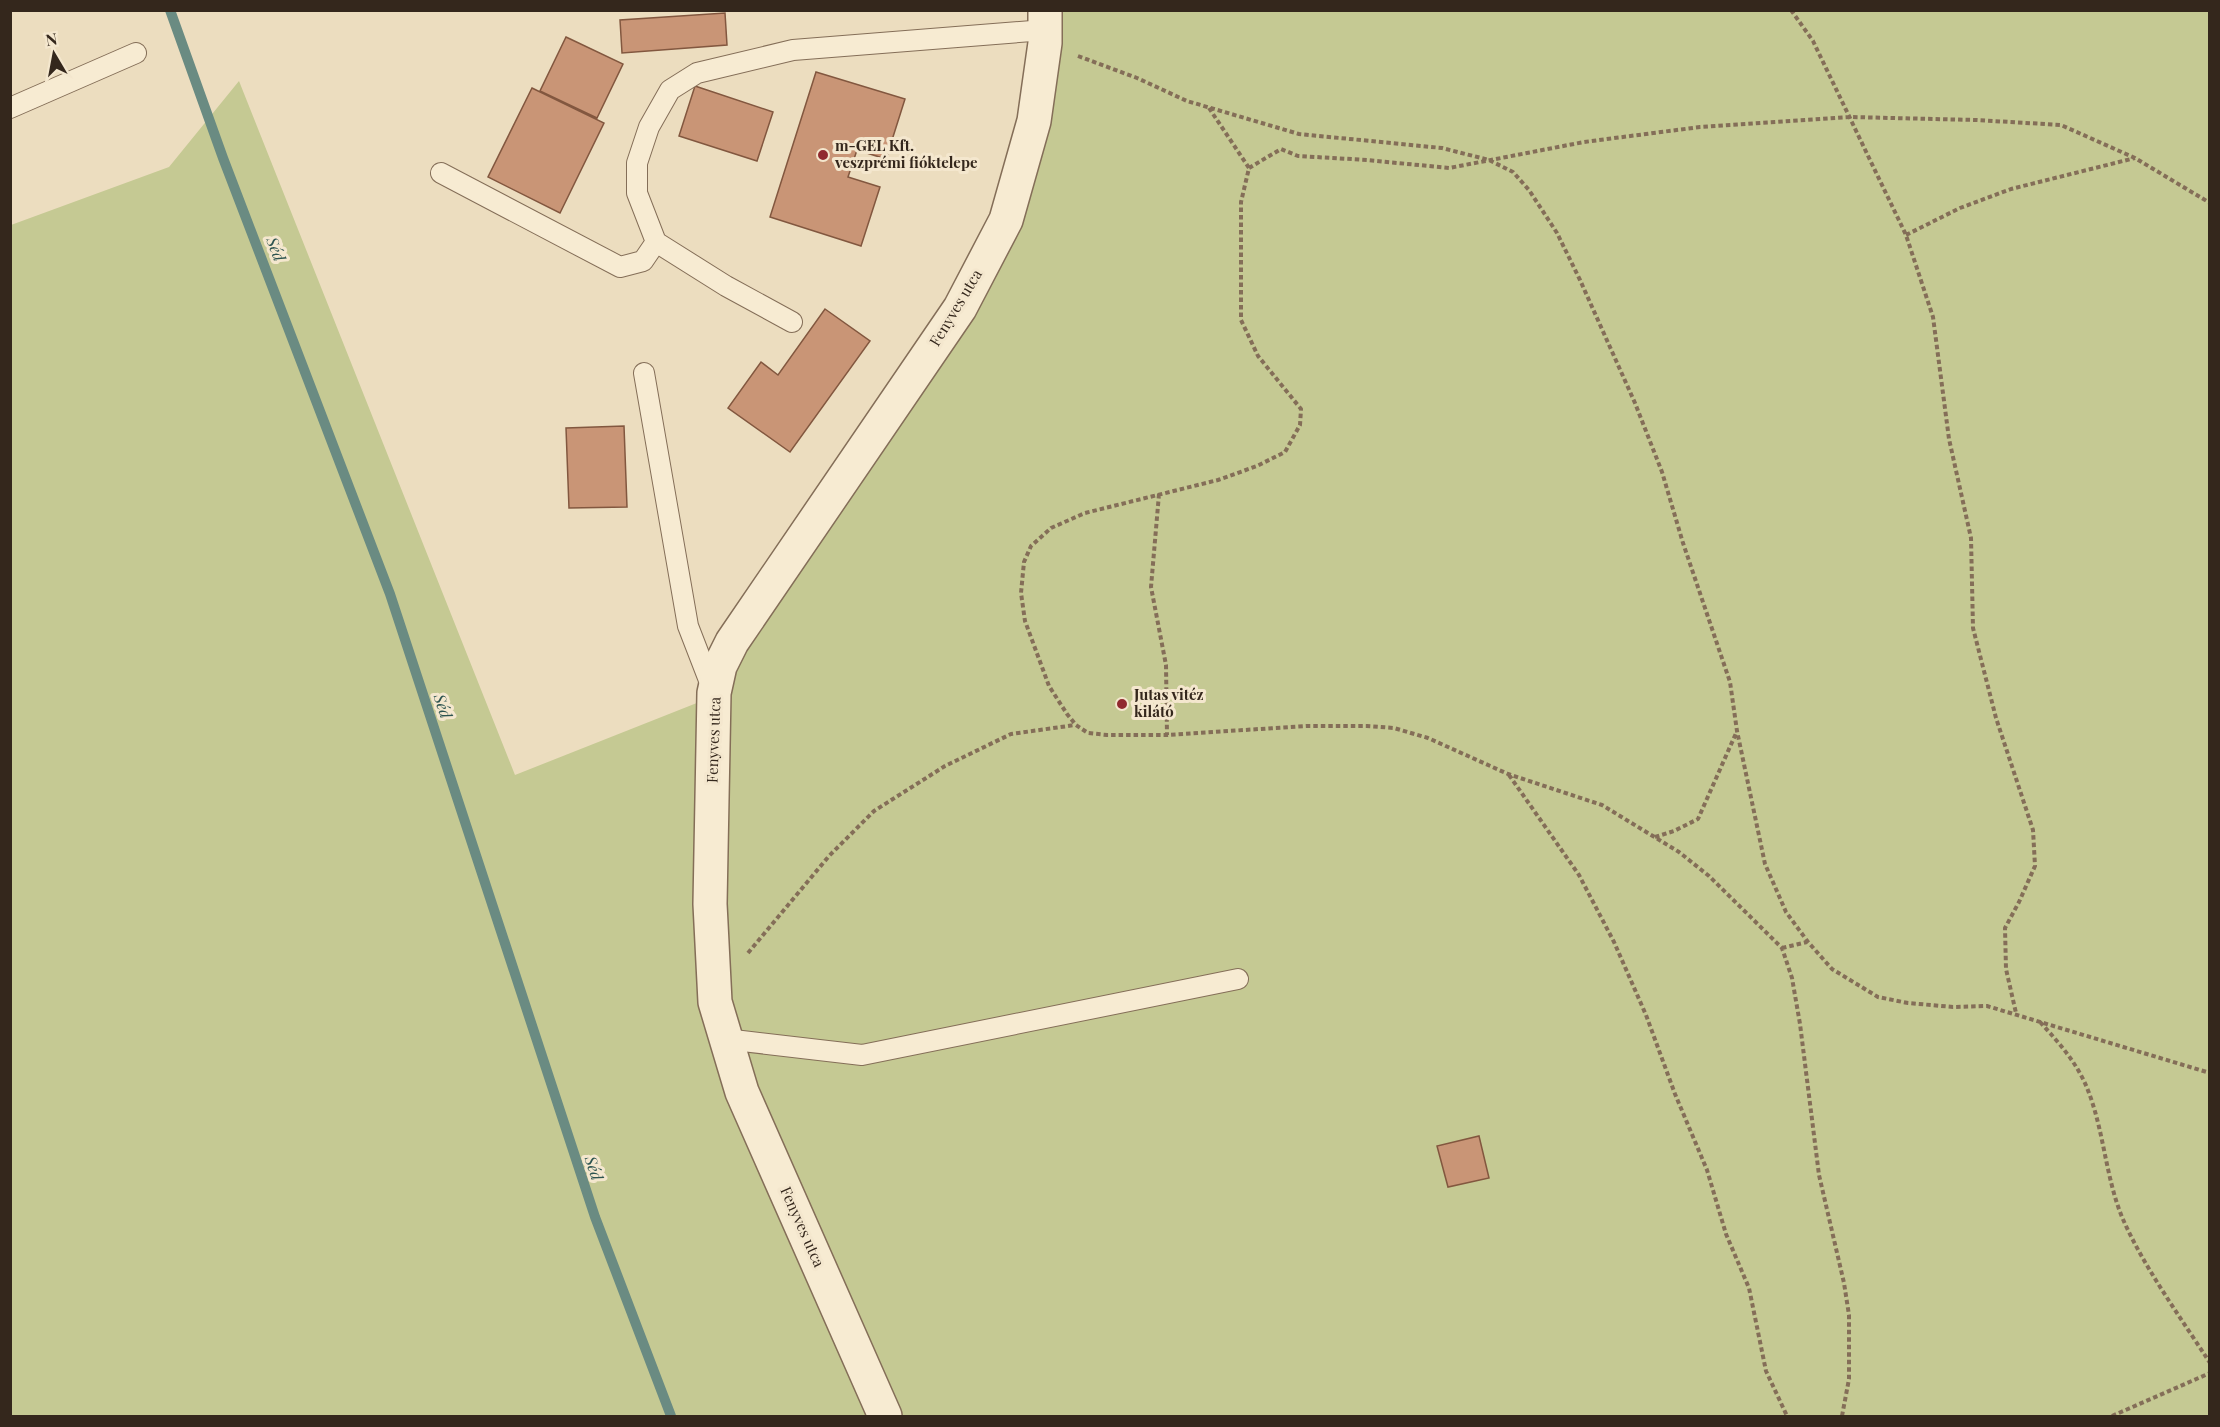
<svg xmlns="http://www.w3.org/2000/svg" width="2220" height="1427" font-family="'Playfair Display',serif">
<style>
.green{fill:#c5c993}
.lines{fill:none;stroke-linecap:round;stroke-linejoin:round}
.stream{stroke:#6a8b82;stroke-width:10}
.building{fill:#c99576;stroke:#82573f;stroke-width:1.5}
.lane-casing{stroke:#846e58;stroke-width:22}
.street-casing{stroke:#846e58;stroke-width:36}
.path{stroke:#846e58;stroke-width:4;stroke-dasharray:4.5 3;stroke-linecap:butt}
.lane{stroke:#f7ebd2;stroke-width:20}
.street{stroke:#f7ebd2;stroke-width:33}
.poi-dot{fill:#912a2f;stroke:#f4e7ce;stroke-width:2}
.labels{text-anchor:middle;stroke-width:6;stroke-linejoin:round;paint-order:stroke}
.poi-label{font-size:15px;font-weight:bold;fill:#34271c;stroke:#f4e7ce;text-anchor:start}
.street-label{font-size:15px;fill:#34271c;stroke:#f4e7ce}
.water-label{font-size:16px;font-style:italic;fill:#2c534f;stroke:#f4e7ce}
</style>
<rect width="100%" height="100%" fill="#ecddbf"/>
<path class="green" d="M1050 11H2209V1416H11V225L169 167 239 81 515 775 717 695 964 311Z"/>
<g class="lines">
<path class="stream" d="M170 10 223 158 390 594 595 1217 671 1416"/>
</g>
<path class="building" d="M725 13 727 45 622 53 620 20Z
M566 37 623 64 597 118 540 91Z
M816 72 905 99 886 159 857 150 848 177 880 187 861 246 770 217Z
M695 86 773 112 757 161 679 136Z
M532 88 604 123 560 213 488 177Z
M825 309 870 341 790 452 728 408 761 362 778 375Z
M624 426 627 507 569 508 566 428Z
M1479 1136 1489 1178 1448 1187 1437 1146Z"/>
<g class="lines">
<g class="lane-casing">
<path id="lane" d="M10 108 136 53
M441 173 620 267 643 261 656 242
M792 322 726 286 656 242 637 193V163L649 127 670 90 697 73 793 50 1045 30
M644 373 688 626 712 688
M725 1039 862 1055 1238 979"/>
</g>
<g class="street-casing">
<path id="street" d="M885 1416 742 1092 715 1002 710 904 714 693 720 666 732 642 960 308 1006 220 1034 121 1045 43V10"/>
</g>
<path class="path" d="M1791 10 1813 41 1906 235 1933 317 1949 439 1971 538 1973 628 1996 718 2033 830 2035 866 2019 902 2005 928 2006 969 2016 1013
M1078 56 1137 78 1187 101 1299 134 1442 148 1489 160 1513 172 1529 190 1557 233 1580 280 1635 403 1662 472 1683 543 1730 682 1737 731 1765 864 1786 912 1808 942 1832 969 1878 997 1908 1003 1953 1007 1987 1006 2210 1073
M1209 108 1249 168
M1906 235 1960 208 2011 189 2135 158
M1159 494 1151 587 1166 665 1167 735
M1509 775 1579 875 1614 942 1646 1015 1675 1094 1707 1170 1726 1234 1749 1288 1766 1371 1787 1416
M1655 837 1674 831 1698 819 1737 731
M1782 948 1807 942
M748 953 829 856 874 811 945 766 1011 734 1075 725
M2040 1022C2060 1044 2079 1065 2089 1093 2104 1133 2106 1178 2122 1217 2143 1266 2181 1318 2210 1363
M1842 1416 1849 1379V1315L1844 1283 1819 1175 1800 1024 1792 978 1782 948 1709 876 1679 852 1602 805 1508 774 1428 738 1394 728 1367 726H1306L1167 735H1107L1088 733 1076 725 1067 714 1049 686 1025 621 1021 593 1024 562 1031 546 1051 528 1085 513 1218 480 1257 466 1285 452 1300 425 1301 409 1258 356 1241 320V202L1249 168 1281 149 1298 156 1367 160 1449 168 1584 142 1700 127 1851 117 1976 120 2061 125 2135 158 2210 203
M2112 1416 2210 1373"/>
<use href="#lane" class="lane"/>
<use href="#street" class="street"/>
</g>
<g class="poi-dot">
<circle cx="823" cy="155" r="6"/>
<circle cx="1122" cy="704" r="6"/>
</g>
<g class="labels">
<g class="poi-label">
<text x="835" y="151">m-GEL Kft.<tspan x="835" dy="17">veszprémi fióktelepe</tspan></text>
<text x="1134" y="700">Jutas vitéz<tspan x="1134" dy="17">kilátó</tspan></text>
</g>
<g class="street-label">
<text transform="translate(956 308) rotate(-59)" y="5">Fenyves utca</text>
<text transform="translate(714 740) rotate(-88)" y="5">Fenyves utca</text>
<text transform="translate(802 1227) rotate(66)" y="5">Fenyves utca</text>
</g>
<g class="water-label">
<text transform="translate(276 249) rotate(69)" y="6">Séd</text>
<text transform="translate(443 706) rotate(72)" y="6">Séd</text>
<text transform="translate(594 1168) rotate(72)" y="6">Séd</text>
</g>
</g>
<rect width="2220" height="1427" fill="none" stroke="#34271c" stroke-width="24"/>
<g transform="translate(54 54) rotate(350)" stroke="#f4e7ce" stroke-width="4.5" paint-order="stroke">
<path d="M0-4.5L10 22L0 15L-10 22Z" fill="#34271c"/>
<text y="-9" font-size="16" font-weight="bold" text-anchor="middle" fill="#34271c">N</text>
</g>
</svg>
